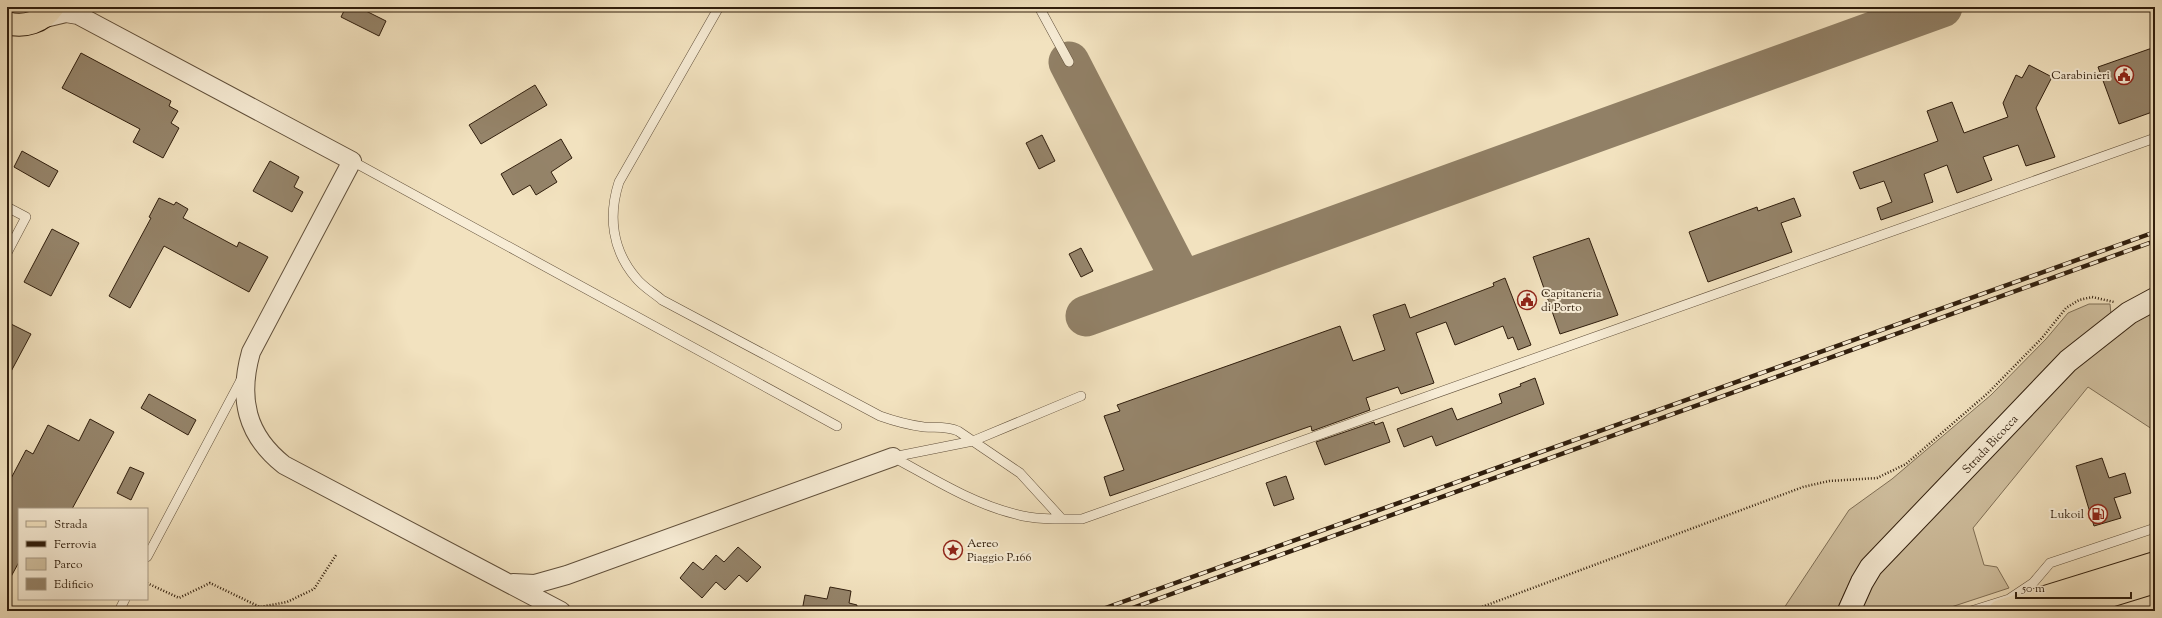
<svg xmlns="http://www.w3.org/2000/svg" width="2162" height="618" font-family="'Sorts Mill Goudy',serif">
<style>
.green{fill:#d1c1a1;stroke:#807057}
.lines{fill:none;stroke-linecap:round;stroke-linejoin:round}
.taxiway{stroke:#918066;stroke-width:41}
.building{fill:#95846a;stroke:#301e0d}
.service-casing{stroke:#604f3a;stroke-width:10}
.minor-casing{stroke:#604f3a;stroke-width:20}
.secondary-casing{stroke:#301e0d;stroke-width:24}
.primary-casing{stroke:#301e0d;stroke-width:24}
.path{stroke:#301e0d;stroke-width:2.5;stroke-dasharray:1 2;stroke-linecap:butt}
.service{stroke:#f7ecd5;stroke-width:9}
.minor{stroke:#f7ecd5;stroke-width:18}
.secondary{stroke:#f7ecd5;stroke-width:22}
.primary{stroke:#f2e2bf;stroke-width:22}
.rail-casing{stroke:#301e0d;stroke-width:4.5}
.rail{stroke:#f7ecd5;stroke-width:3;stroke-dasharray:9;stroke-linecap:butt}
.labels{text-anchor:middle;stroke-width:4;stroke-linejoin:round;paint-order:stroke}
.poi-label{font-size:12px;fill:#301e0d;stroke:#f7ecd5;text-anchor:end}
.street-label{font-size:12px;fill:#301e0d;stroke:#f7ecd5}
</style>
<rect width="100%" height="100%" fill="#f2e2bf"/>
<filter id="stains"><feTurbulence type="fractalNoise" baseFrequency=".005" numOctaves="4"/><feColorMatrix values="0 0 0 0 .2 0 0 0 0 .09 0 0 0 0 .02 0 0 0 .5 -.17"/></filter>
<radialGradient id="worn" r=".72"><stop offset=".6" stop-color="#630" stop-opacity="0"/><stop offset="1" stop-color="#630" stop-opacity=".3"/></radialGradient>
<path class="green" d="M2089 304H2110L2111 314 2060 353 1875 549C1858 568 1846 586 1837 611H1782L1849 510 1892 479 1991 395 2046 339 2068 313Z
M2155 309V431L2088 387 1973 528 1984 565 1997 567 2009 588 1939 611H1861L1867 594 1881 570 2071 370 2128 324Z"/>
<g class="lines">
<path class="taxiway" d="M1069 62 1182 281
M1086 316 1942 7"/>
</g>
<path class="building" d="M346 7H358L386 21 379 36 341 17Z
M2155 47V111L2119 124 2098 67Z
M81 53 171 101 169 106 178 111 171 123 179 128 163 158 133 142 140 129 62 88Z
M2029 65 2052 77 2036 108 2055 157 2026 166 2018 145 1983 157 1992 180 1957 193 1947 165 1924 174 1933 202 1881 220 1877 208 1892 202 1884 181 1860 189 1853 172 1938 141 1927 111 1952 102 1964 133 2008 117 2003 103 2016 75 2022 78Z
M535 85 547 105 481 144 469 125Z
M1042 135 1055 161 1039 169 1026 143Z
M561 139 572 158 551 172 557 182 536 195 530 185 513 195 501 174Z
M22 151 58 171 49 187 14 167Z
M270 161 299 177 294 187 303 192 292 212 253 191Z
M159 198 174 205 176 202 188 209 183 218 237 247 239 242 268 257 249 292 164 246 130 308 109 296 151 218 149 217Z
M1794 198 1801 216 1781 223 1792 252 1708 282 1689 232 1757 207 1758 211Z
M52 229 79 243 51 296 24 282Z
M1589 238 1618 315 1560 334 1533 257Z
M1081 248 1093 271 1081 277 1069 254Z
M1505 278 1531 345 1518 350 1513 337 1508 339 1503 326 1455 345 1446 322 1416 333 1434 383 1401 394 1398 387 1366 398 1370 410 1312 431 1311 426 1110 496 1104 477 1124 470 1104 416 1120 411 1117 405 1340 326 1353 361 1385 350 1373 315 1405 304 1410 318 1494 286 1493 283Z
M7 322 31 334 7 379Z
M1535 378 1544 404 1436 446 1432 436 1404 447 1397 429 1452 408 1457 420 1502 403 1499 394 1521 386 1520 384Z
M149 394 196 420 188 435 141 408Z
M90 419 114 432 72 509H19V562L7 584V486L26 450 33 454 48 425 79 441Z
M1374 422 1375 425 1383 422 1390 442 1325 465 1316 442Z
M2102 458 2109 478 2125 473 2131 493 2114 498 2121 518 2094 526 2076 466Z
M130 467 144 473 131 500 117 493Z
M1286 476 1294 499 1274 506 1266 483Z
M738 547 761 567 747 582 739 575 725 590 716 582 702 598 680 578 693 562 703 570 716 555 724 562Z
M830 587 851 591 849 603 857 605 856 611H802L805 595 827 599Z"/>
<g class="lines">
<g class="service-casing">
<path id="service" d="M719 7 619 182C608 216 612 250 636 278 643 287 654 293 662 300L880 416C894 421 909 425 924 427 936 428 946 426 958 431L1020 473 1062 519
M1039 7 1069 62
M352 161 837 426
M7 207 26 217 7 253
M893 457C932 478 971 503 1015 514 1036 520 1060 519 1082 519L2155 138
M893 457 973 441 1081 396
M147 557 242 378
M119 611 125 599
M1971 611 2009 599 2033 583 2050 563 2155 528"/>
</g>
<g class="minor-casing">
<path id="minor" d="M41 19 66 13 78 15 352 161 251 352C238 398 246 435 284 465L561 611
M513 583 535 584 567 575 893 457"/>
</g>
<g class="secondary-casing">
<path id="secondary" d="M1849 611 1862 582 1871 567 2068 361 2129 313 2155 299"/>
</g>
<g class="primary-casing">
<path id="primary" d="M7 23C24 28 43 22 53 7
M2000 611 2155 563
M2061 611 2155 582"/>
</g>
<path class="path" d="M147 583 179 598 210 583 260 607 287 602 314 589 336 555
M1471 611 1803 487 1829 481 1877 478 1906 464 1988 393 2042 338 2066 308 2079 300 2092 297 2114 302"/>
<use href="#service" class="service"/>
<use href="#minor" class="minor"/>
<use href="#secondary" class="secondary"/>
<use href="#primary" class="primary"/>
<g class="rail-casing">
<path id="rail" d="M1097 611 2155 232
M1124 611 2155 241"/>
</g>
<use href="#rail" class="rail"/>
</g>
<defs>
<g id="civic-ring" transform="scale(1)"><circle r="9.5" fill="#f7ecd5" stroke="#8f2418" stroke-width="1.5"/><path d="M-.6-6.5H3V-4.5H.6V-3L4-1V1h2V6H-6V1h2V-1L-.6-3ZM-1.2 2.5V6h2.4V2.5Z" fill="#8f2418"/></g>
<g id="fuel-ring" transform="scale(1)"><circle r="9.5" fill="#f7ecd5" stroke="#8f2418" stroke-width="1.5"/><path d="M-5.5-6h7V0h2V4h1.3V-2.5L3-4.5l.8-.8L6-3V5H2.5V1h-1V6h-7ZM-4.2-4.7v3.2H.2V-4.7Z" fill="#8f2418"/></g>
<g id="sight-ring" transform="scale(1)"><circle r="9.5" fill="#f7ecd5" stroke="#8f2418" stroke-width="1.5"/><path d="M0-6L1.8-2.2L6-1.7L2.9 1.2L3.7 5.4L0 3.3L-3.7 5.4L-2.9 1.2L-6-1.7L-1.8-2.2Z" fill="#8f2418"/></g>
</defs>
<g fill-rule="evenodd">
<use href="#civic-ring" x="2124" y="75"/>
<use href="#civic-ring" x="1527" y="300"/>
<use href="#fuel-ring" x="2098" y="514"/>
<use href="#sight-ring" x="953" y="550"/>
</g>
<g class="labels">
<g class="poi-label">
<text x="2110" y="79">Carabinieri</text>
<text x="1541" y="297" text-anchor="start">Capitaneria<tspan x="1541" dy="14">di Porto</tspan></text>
<text x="2084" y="518">Lukoil</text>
<text x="967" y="547" text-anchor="start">Aereo<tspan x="967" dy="14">Piaggio P.166</tspan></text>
</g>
<g class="street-label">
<text transform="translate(1990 444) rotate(-47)" y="4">Strada Bicocca</text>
</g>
</g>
<rect width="2162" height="618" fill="none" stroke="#f2e2bf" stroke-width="24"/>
<rect x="8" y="8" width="2146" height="602" fill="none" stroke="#301e0d" stroke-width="2"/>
<rect x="12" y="12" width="2138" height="594" fill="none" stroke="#301e0d"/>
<rect x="18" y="508" width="130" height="92" fill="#f7ecd5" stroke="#a79a85"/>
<rect x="26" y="521" width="20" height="6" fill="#f2e2bf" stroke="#a79a85"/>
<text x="54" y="528" font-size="12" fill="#301e0d">Strada</text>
<rect x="26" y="541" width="20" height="6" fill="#301e0d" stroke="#a79a85"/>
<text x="54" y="548" font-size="12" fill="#301e0d">Ferrovia</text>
<rect x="26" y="558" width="20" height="12" fill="#d1c1a1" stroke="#a79a85"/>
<text x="54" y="568" font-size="12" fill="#301e0d">Parco</text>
<rect x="26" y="578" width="20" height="12" fill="#95846a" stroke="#a79a85"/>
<text x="54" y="588" font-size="12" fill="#301e0d">Edificio</text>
<path d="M2016 592v6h115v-6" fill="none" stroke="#301e0d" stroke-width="2"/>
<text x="2022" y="592" font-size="12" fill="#301e0d" stroke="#f7ecd5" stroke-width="3" paint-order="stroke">50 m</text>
<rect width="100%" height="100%" filter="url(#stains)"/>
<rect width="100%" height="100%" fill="url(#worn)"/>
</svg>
